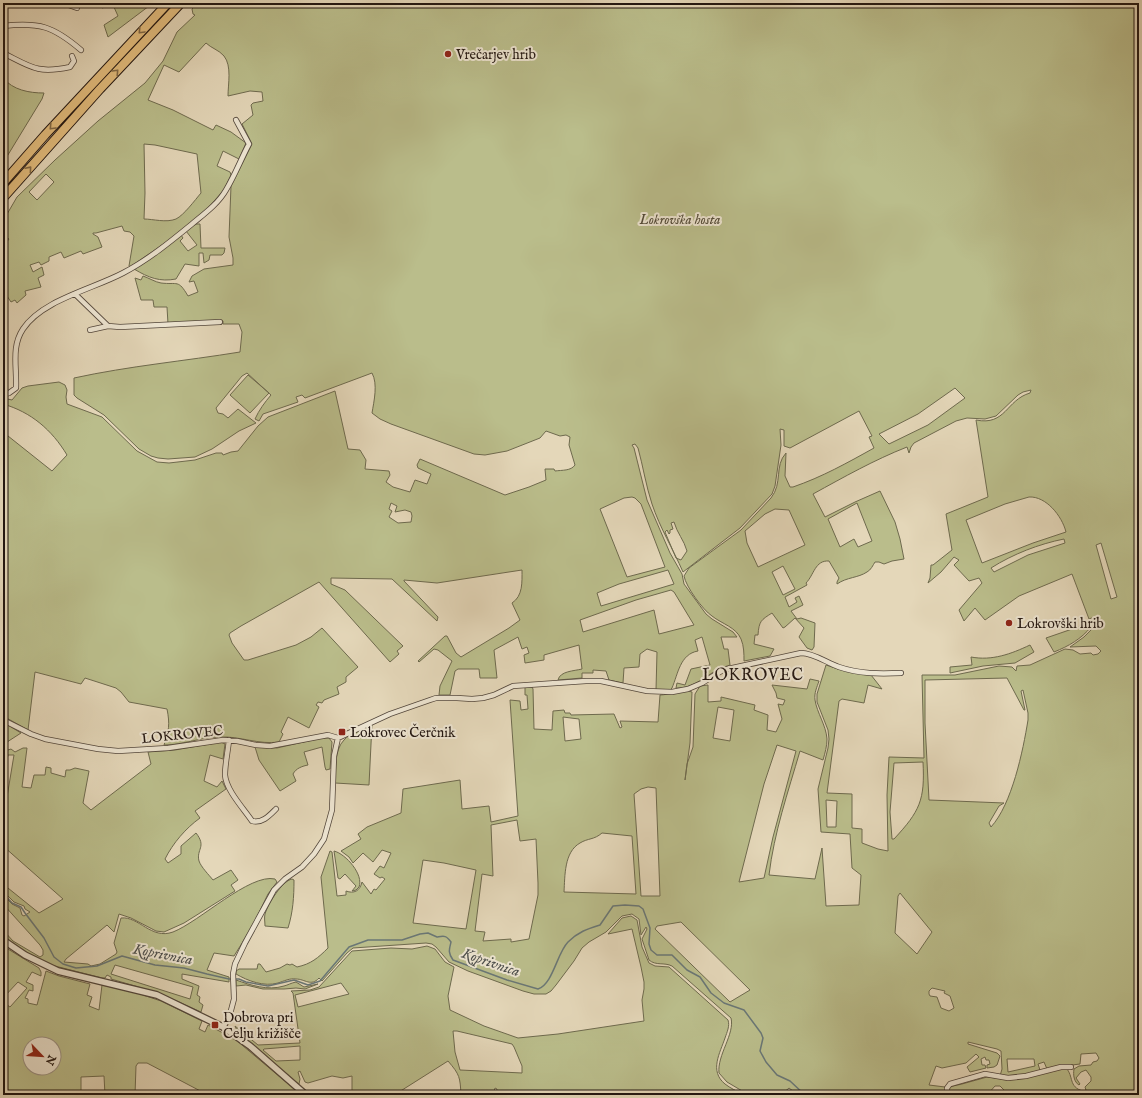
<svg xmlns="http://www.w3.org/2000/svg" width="1142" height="1098" font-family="'IM FELL English',serif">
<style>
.green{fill:#babd8b;stroke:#6e6a4e;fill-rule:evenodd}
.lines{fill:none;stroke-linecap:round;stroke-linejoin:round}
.stream{stroke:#6a7776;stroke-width:1.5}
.minor-casing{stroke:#52463b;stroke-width:6}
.tertiary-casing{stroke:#52463b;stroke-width:8}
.motorway-casing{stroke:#221611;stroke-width:10}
.minor{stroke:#ede5d2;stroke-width:4.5}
.tertiary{stroke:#ede5d2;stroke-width:5.5}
.motorway{stroke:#e2bc7c;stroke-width:8}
.oneway{stroke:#826946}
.poi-dot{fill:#8f2418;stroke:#ede5d2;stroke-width:1.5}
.labels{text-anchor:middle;stroke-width:4;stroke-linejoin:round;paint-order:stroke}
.poi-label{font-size:14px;fill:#221611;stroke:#ede5d2;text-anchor:start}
.park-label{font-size:14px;font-style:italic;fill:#504836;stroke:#ede5d2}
.street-label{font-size:14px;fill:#221611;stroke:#ede5d2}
.water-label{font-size:15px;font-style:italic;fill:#4c4e4c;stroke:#ede5d2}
.quarter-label{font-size:16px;letter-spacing:1px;fill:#221611;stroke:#ede5d2}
</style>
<rect width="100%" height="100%" fill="#e4d7b9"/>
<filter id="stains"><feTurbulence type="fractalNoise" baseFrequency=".005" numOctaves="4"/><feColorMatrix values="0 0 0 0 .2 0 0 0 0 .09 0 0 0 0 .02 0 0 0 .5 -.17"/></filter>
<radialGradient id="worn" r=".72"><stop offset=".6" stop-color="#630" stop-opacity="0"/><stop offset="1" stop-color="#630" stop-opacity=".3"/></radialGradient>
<path class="green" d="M97 3H153L108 37 104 25 118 16 113 5 102 8Z
M198 3H1139V1095H1009L1000 1086H995L987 1095H948L949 1087 962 1084 987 1077 1005 1079 1066 1068C1074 1076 1068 1087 1083 1091L1086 1090 1085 1087 1091 1081V1077L1086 1070 1081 1072 1076 1078 1080 1084 1079 1085C1074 1082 1073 1075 1074 1069L1079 1066 1091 1065 1093 1062 1097 1061 1099 1058 1096 1053 1081 1054 1080 1064 1064 1066 1047 1069 1044 1062 1038 1064 1040 1070 1029 1075 1000 1076 1002 1069 1001 1051 997 1049 968 1042V1044L997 1053 1000 1056 997 1065 994 1067 987 1068V1065L990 1064 989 1060H986L985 1057 981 1059 982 1065H985L986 1068 970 1072 967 1067 979 1057 976 1054 966 1063 942 1068 936 1066 929 1085 945 1087V1095H798L789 1088 781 1095H749L727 1082 719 1073C717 1055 735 1034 731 1018L672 966C664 962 656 966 649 960L642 939 647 929 646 927 641 935 639 919 632 914 622 916 606 932 589 942 582 948 574 961 556 985 551 991 546 994H534L523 991 468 971 449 962 436 947 432 944 426 943 353 948 347 953 322 981 319 978C311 987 305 979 296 979 290 978 284 981 278 983 264 987 248 981 236 974V971L239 969H257L258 964H260L266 972 280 968 287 964 290 965 292 964 297 967C311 964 318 958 328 948L321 877 330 851 332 852 337 896 346 895V891C354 894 360 891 362 882L371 894 374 889 376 890 385 879 382 877 380 878 374 874 380 866 384 868 391 853 382 850 373 862 363 853 353 863 349 857 341 851 361 839 358 834 367 827 401 813 403 789 460 780 462 809 489 806 491 822 518 816 510 700 520 701 521 710 528 709 527 695H525V686L532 687 533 689 534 729 552 730 553 711 564 710 565 713H570L571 715 614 714 620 728 622 727 620 721 658 722 660 695C668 695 686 689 692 692L690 743 685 780 687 764 693 747 695 694 700 686 708 685V702L721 701V697L755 705 754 710 768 715 767 730 776 732 782 719 778 704 783 705 785 700 777 698 776 693 772 685 807 689 810 679 819 681C817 687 814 693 815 700 817 713 826 725 827 739 827 746 825 753 823 760L800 751C788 792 774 833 769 875L815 879 822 848 826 906 859 905 861 875 852 868 850 834 821 832 818 789 828 748 829 739 828 730 817 702V694L826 665 838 669 871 675 882 689 868 685 864 703 842 699 839 701 827 793 852 794V828L862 829V843L878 849 888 851 887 795 889 757 924 758 922 675H955L999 666 1012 667 1016 671 1017 666 1030 665 1065 649 1073 650 1080 654 1091 653 1093 655 1098 654 1101 651 1096 646 1070 647 1084 637 1093 628 1091 627C1081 639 1069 646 1054 652L1046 638 1078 627 1094 619V617L1089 619 1072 574 1019 596 985 620 975 608 964 621 959 610 982 583 979 578 969 581 954 565 959 560 954 557 941 572 928 583 930 578 931 565H933L952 550 946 514 988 497 976 420C1006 426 1006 400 1030 393L1031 390 1023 392 1018 395 996 416 985 419 967 418 956 421 914 443 911 447 909 453 907 447C874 460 844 477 813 494L825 517 855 502 880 491 895 522 900 539 904 559 892 561 884 564 879 562H875C873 565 871 570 867 572 858 578 847 577 837 584V582L839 578 829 561C815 560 814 575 806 583L807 585 785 597 789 607 797 602 795 598 799 596 803 605 791 611 797 619 801 618 815 623 814 647 812 650 807 648 799 637 804 628 795 618 785 627 783 628 772 613C761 620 759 621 758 635H755L754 644 774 649 770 656 744 661C744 654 744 646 741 639 736 627 722 624 712 616 703 610 686 587 684 576L689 568 741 530 771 498C783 483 774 466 786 453L785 476 790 487H793C822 477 847 463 874 448L869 437 872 436 859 411 790 448 784 446V430L780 429 781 445 775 486 772 494 740 528 683 572C673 549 660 528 652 504 646 486 643 466 638 448L635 444 632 445 634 448 647 500 670 553 682 574 684 584 706 614 712 619 733 632 737 637H721L724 649H728L730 665C724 667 718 669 712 673 701 680 690 689 676 688L677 683 685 685 691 669 710 665 702 637 695 640 698 651C680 654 678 674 672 688L670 690H656L657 652 647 649 640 654 639 667 624 668 623 683 609 680 606 671 593 670V673H582V678L558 680C560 671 574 671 582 669L579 645 544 655V660L525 663 524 655 529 653 527 647 522 649 518 637 494 650 497 678H480L479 669H458L455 671 450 695H439L440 686 452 661 438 650 434 649 419 662 418 661 445 636H447L456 653 461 657 509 628 520 620 512 603C523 596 522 582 522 570L437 583 404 580V581L438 617 437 621 392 579 331 578V584L345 590 403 646 397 651 399 654 390 662 319 582 241 626 230 633 229 635 232 643 244 660H248L296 645 311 637 322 628 358 667 346 677V682L337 687 339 694 324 700 322 703 318 702 316 705 319 707 309 728 288 717 281 732 283 734 279 742C259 745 240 736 220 737 201 737 183 745 164 745 169 731 170 724 167 709L129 702 121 692 116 688 85 678 81 684 35 672 28 730 3 716V432L52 471 67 455C52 430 31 412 3 404V398L12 400 22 388 28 386 59 382 65 385 67 390 66 397 67 404 102 417 137 451 157 462 169 463 195 460 216 453H222L223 455 231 452 238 451 258 426 268 417 335 391 348 449 360 450 366 460 365 469 389 471 390 475 386 482 393 487 410 492 415 480 427 484 431 474 418 468 417 465 420 459 505 495 529 487 546 480 545 469H554L555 471C562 470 571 471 575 465L569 445 570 437 566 435 560 436 546 431 540 438 507 451 485 455 474 454 391 424 380 419 372 413C374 401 378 384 372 373L305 398 302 395 296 397 298 402 263 414 259 421 255 419C259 410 265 402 271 395L247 373 242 376 216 408 218 413 223 414 228 418 238 409 256 423 239 431 212 449 195 457 168 459 158 458 151 456 139 449 104 415 77 398 74 395V378C129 366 185 361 240 352L242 332 239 324H223V321L168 324 167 307H154L153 300H141L135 278 141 280 143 276C149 278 155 282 161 283 178 285 178 279 188 296L198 292 194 281 189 282 192 276 204 269 233 265V258L229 237 231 186 252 144 242 124 253 115 251 105 253 103 263 101 262 92 250 91 228 96C228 84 232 66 224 56 219 50 211 48 206 43L179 72 164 65 148 100 173 110 213 130 216 125 231 132 246 143 239 159 223 151 217 166 230 172 231 175 224 190 206 210 175 236 130 267 129 266 134 236 130 232 124 231 122 226 96 233H93V234L98 237 102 247 83 254 81 251 64 258 61 252 49 257V261L41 265 39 262 30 265 33 272 42 267 44 275 38 278 41 287 25 291 26 295 17 303 15 300 11 302 7 296 6 297 3 293V247L9 239 3 234V221L17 197 55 160 98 121 145 83 163 61 177 32 195 15 193 14 192 9ZM144 144 155 145 197 154 201 193C195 200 184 215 176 219 166 223 153 219 144 219L145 193ZM46 174 54 182 37 200 29 192ZM955 388 965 398 928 425 889 444 879 434 918 414ZM632 497 635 498 641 504 665 567 627 577 600 509 624 498ZM1029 497C1046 496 1062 516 1066 532L1033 543 982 563 966 520 1005 504ZM391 503 397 506 395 512 405 510 411 512 412 516 411 522 398 523 389 517 392 511 389 509ZM857 503 872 541 858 547 854 539 840 547 828 519ZM775 509 789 510 805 545 758 567 747 543 745 531 765 514ZM674 522C677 533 684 540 687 551L681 560 676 558 665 532 667 530 669 534 670 533V530L673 529 671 523ZM1064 539 1065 543 1028 555 994 572 991 568C1013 554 1039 544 1064 539ZM1101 543 1117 597 1111 599 1096 545ZM783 566 795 589 783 595 772 572ZM668 570 674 584 601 606 597 593 619 584ZM671 590 674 592 694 625 659 634 654 610 583 632 580 620 636 600ZM1007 678 1024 710H1025L1021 691 1023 690 1028 713V720C1023 751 1012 804 991 827L989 823 999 806 1004 803 929 800 925 723V680ZM718 707 734 710 730 741 713 738ZM563 717 579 719 581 739 565 741ZM777 745 796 751 773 837 764 878 739 882 764 784ZM923 762C925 800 920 811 894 839H892L890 812 894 763ZM648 787 656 788 660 896H641L634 794 641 789ZM826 800 837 801 836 827H827ZM517 820 520 841 536 839 538 883V895L529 939 511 942V939L483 941 485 932 475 931 482 874 493 876 491 825ZM602 833 632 836 636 894 564 892C565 876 564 852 580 843 588 838 594 840 602 833ZM423 860 444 863 476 870 466 929 413 923ZM900 893 932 932 917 954 895 933 898 896ZM681 922 750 990 730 1002 655 929 657 926ZM932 988 945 991 944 993 950 996 954 1008 949 1011 941 1008 937 997 930 996 929 994V991ZM1007 1059H1034L1035 1066 1008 1072Z
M3 78C13 90 29 93 44 93L42 99 3 163Z
M193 224H200L201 248H225L224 253 222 255H210L209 260 204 263 203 253H199V266L185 264 176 279C160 282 149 278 134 269L181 235 183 238 180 241 188 251 197 245 186 231Z
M248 375 269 393 250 413 230 395Z
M1030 645 1034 652 1015 663 983 666 950 673V667L972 665 971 657C992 661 1011 654 1030 645Z
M3 722 21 733 4 744 8 750 11 749 15 752 23 748H27L22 787 31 788 34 775H45L46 767 51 768V773L65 777 66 770H70L75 768 89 771 83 803 91 810 151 764 148 752 175 750 221 742 225 744 223 759 210 755 204 781 217 787 222 781 226 789 195 811 200 818C186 828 173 843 165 859L168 863 181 854V846L196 833C207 847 196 849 199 861 201 867 209 875 213 880L231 870 238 880 231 885 235 891 184 923 164 932 156 931 131 918 119 914 114 932 107 925 66 959 64 962 88 964 91 966 100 964 116 954 117 952 114 943 121 918C139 916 151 940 173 932 199 922 250 873 275 879L277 882 268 894 252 927 234 956 214 953 207 970 229 977V982L182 974V979L199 986 197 995 200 997 199 1002 203 1005 201 1012 159 993 111 979V977L107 975 105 978H102L51 965 26 953 3 937V930L13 941 40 957 43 955V950L40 945 3 904V895L12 904 20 908 22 915 24 916 30 912 25 909 24 906 14 902 3 891V884L39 913 63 899 3 846V815H4L14 755H8L3 780ZM115 965 193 987 190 999 111 974Z
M372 724 369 785 335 783C336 770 334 750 344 740 350 733 363 729 372 724Z
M321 738H329L332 742 330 769 326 770 325 767 322 747 304 752 308 765C303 766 296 768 293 774L296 781 280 791 259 760 255 747 277 748Z
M334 851C346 854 364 875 359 887L356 890 352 891 356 886 345 874 340 879 338 878Z
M292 879 294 880C294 897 293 912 288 928L265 926C265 922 264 918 265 914 268 904 282 881 292 879Z
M631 916 637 920 642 947 649 963 655 966 669 967 728 1020C730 1026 727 1032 725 1038 720 1053 709 1071 725 1084 730 1088 737 1091 743 1095H496L497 1089 495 1088 493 1095H461C460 1077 460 1075 448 1061L399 1092 401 1095H352V1076L343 1078 332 1076 308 1083 305 1082 300 1071 298 1072 300 1079 299 1084 297 1083 261 1052 239 1035 235 1026 258 1045 300 1043 293 993 291 991 310 990 319 987 352 951 391 948 412 949 427 946 435 949 445 962 454 967 448 996 450 1010 484 1026 518 1038 558 1034 644 1021 642 1000 644 989V982L641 967 632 929 608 934 622 918ZM341 983 349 994 298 1007 295 995ZM453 1031H457L512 1044 514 1047 522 1066V1073L460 1070 455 1052ZM300 1046V1060L276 1061 263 1050 264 1049Z
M3 946 39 968 41 972V976L32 972 26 982 33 985V991L29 990 25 998 28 999V1003L37 1005 46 971 59 976 90 984 87 995 92 997 89 1006 99 1010 102 985 137 993 161 1001 202 1021 199 1029 205 1032 208 1025 236 1040 293 1088 295 1090 294 1095H208L147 1063H138L136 1066 135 1095H105L104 1076 81 1077V1095H3V1002L10 1007 27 988 18 982 3 998ZM30 1044H54V1068H30Z
M236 980C250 985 268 991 284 986 288 985 291 983 296 982L304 987 318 984 305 989 296 988 284 989H263L246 985 236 986Z"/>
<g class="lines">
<path class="stream" d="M3 893 12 903 21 907 25 913 44 938 54 957 63 964 76 968 97 966 122 956 155 965 184 968 207 974 229 979H239L246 982 268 986 294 980 308 985 320 981 349 947 368 940H402L420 934 428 933 437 937C444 936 446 935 451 942 449 950 448 953 453 960L507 980 538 989C553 984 557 953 568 942 578 932 587 929 600 925L613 906 625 905 639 906 643 909 650 928 649 944 651 950 657 955H672L687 970 700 977 711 993 724 1003 744 1010 761 1033 763 1038 760 1051 766 1062 777 1075 790 1081 805 1095"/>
<g class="minor-casing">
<path id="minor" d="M63 3 77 8
M3 26C39 22 53 26 81 50
M3 53C31 67 37 74 70 67L74 61 72 56
M75 294 108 326 120 327 220 322
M90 330 108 326
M3 395 9 393 16 388C17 367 11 347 23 329 42 300 93 289 123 273 148 260 170 242 192 224 204 214 218 204 226 190 235 175 241 159 249 144L236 120
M3 720 31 734 45 739 98 749 118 751 168 748 223 740 237 741 256 745 270 746 328 735 338 738
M338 738 390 714 430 700 436 698H457L472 699 483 698 494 695 513 686 586 681H601L647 691 672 692 688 689 702 683 723 670 801 653C814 653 827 663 839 667 859 674 880 674 901 673
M229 740C228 751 225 764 225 775 226 790 244 809 252 821 262 824 270 815 276 809
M223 1027 229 1018 234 999 233 974 235 964 245 943 274 890 285 879 302 867 314 854 324 839 332 810 334 756 338 738
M947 1095V1088L950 1084 985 1074 1008 1078 1026 1076 1061 1067H1071"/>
</g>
<g class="tertiary-casing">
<path id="tertiary" d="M3 940 25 955 58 971 157 995 223 1027 250 1046 306 1095"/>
</g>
<g class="motorway-casing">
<path id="motorway" d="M3 183 45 135 168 3
M3 198 100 89 181 3"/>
</g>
<use href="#minor" class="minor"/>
<use href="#tertiary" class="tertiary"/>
<use href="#motorway" class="motorway"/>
</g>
<defs><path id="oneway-chevron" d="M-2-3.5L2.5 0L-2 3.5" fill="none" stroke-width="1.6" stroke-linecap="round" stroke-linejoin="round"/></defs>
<g class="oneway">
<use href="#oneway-chevron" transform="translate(141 31) rotate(133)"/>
<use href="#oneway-chevron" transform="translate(116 72) rotate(-47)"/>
<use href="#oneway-chevron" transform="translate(52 127) rotate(133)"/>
<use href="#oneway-chevron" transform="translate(29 169) rotate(-49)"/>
</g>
<g class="poi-dot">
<circle cx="448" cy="54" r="4"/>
<circle cx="1009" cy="623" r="4"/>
<rect x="338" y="728" width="8" height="8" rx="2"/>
<rect x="211" y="1021" width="8" height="8" rx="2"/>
</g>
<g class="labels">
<g class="poi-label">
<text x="456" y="59">Vrečarjev hrib</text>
<text x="1017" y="628">Lokrovški hrib</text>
<text x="350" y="737">Lokrovec Čerčnik</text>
<text x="223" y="1022">Dobrova pri<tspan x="223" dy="16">Celju križišče</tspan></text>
</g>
<g class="park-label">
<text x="680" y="224">Lokrovška hosta</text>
</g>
<g class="street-label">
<text transform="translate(182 734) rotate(-6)" y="5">LOKROVEC</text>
</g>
<g class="water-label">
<text transform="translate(163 954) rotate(11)" y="5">Koprivnica</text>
<text transform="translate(491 962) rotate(19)" y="5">Koprivnica</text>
</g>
<g class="quarter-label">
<text x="753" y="680">LOKROVEC</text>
</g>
</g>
<rect width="1142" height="1098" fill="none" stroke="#e4d7b9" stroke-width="16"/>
<rect x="4" y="4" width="1134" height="1090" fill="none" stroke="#221611" stroke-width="2"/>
<rect x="8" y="8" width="1126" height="1082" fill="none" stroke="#221611"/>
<g transform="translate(42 1056) rotate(115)"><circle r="19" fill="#ede5d2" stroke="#9c9285"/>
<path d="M0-3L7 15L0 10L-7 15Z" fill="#8f2418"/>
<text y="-6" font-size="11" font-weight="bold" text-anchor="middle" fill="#221611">N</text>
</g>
<rect width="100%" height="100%" filter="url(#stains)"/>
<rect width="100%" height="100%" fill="url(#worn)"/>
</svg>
